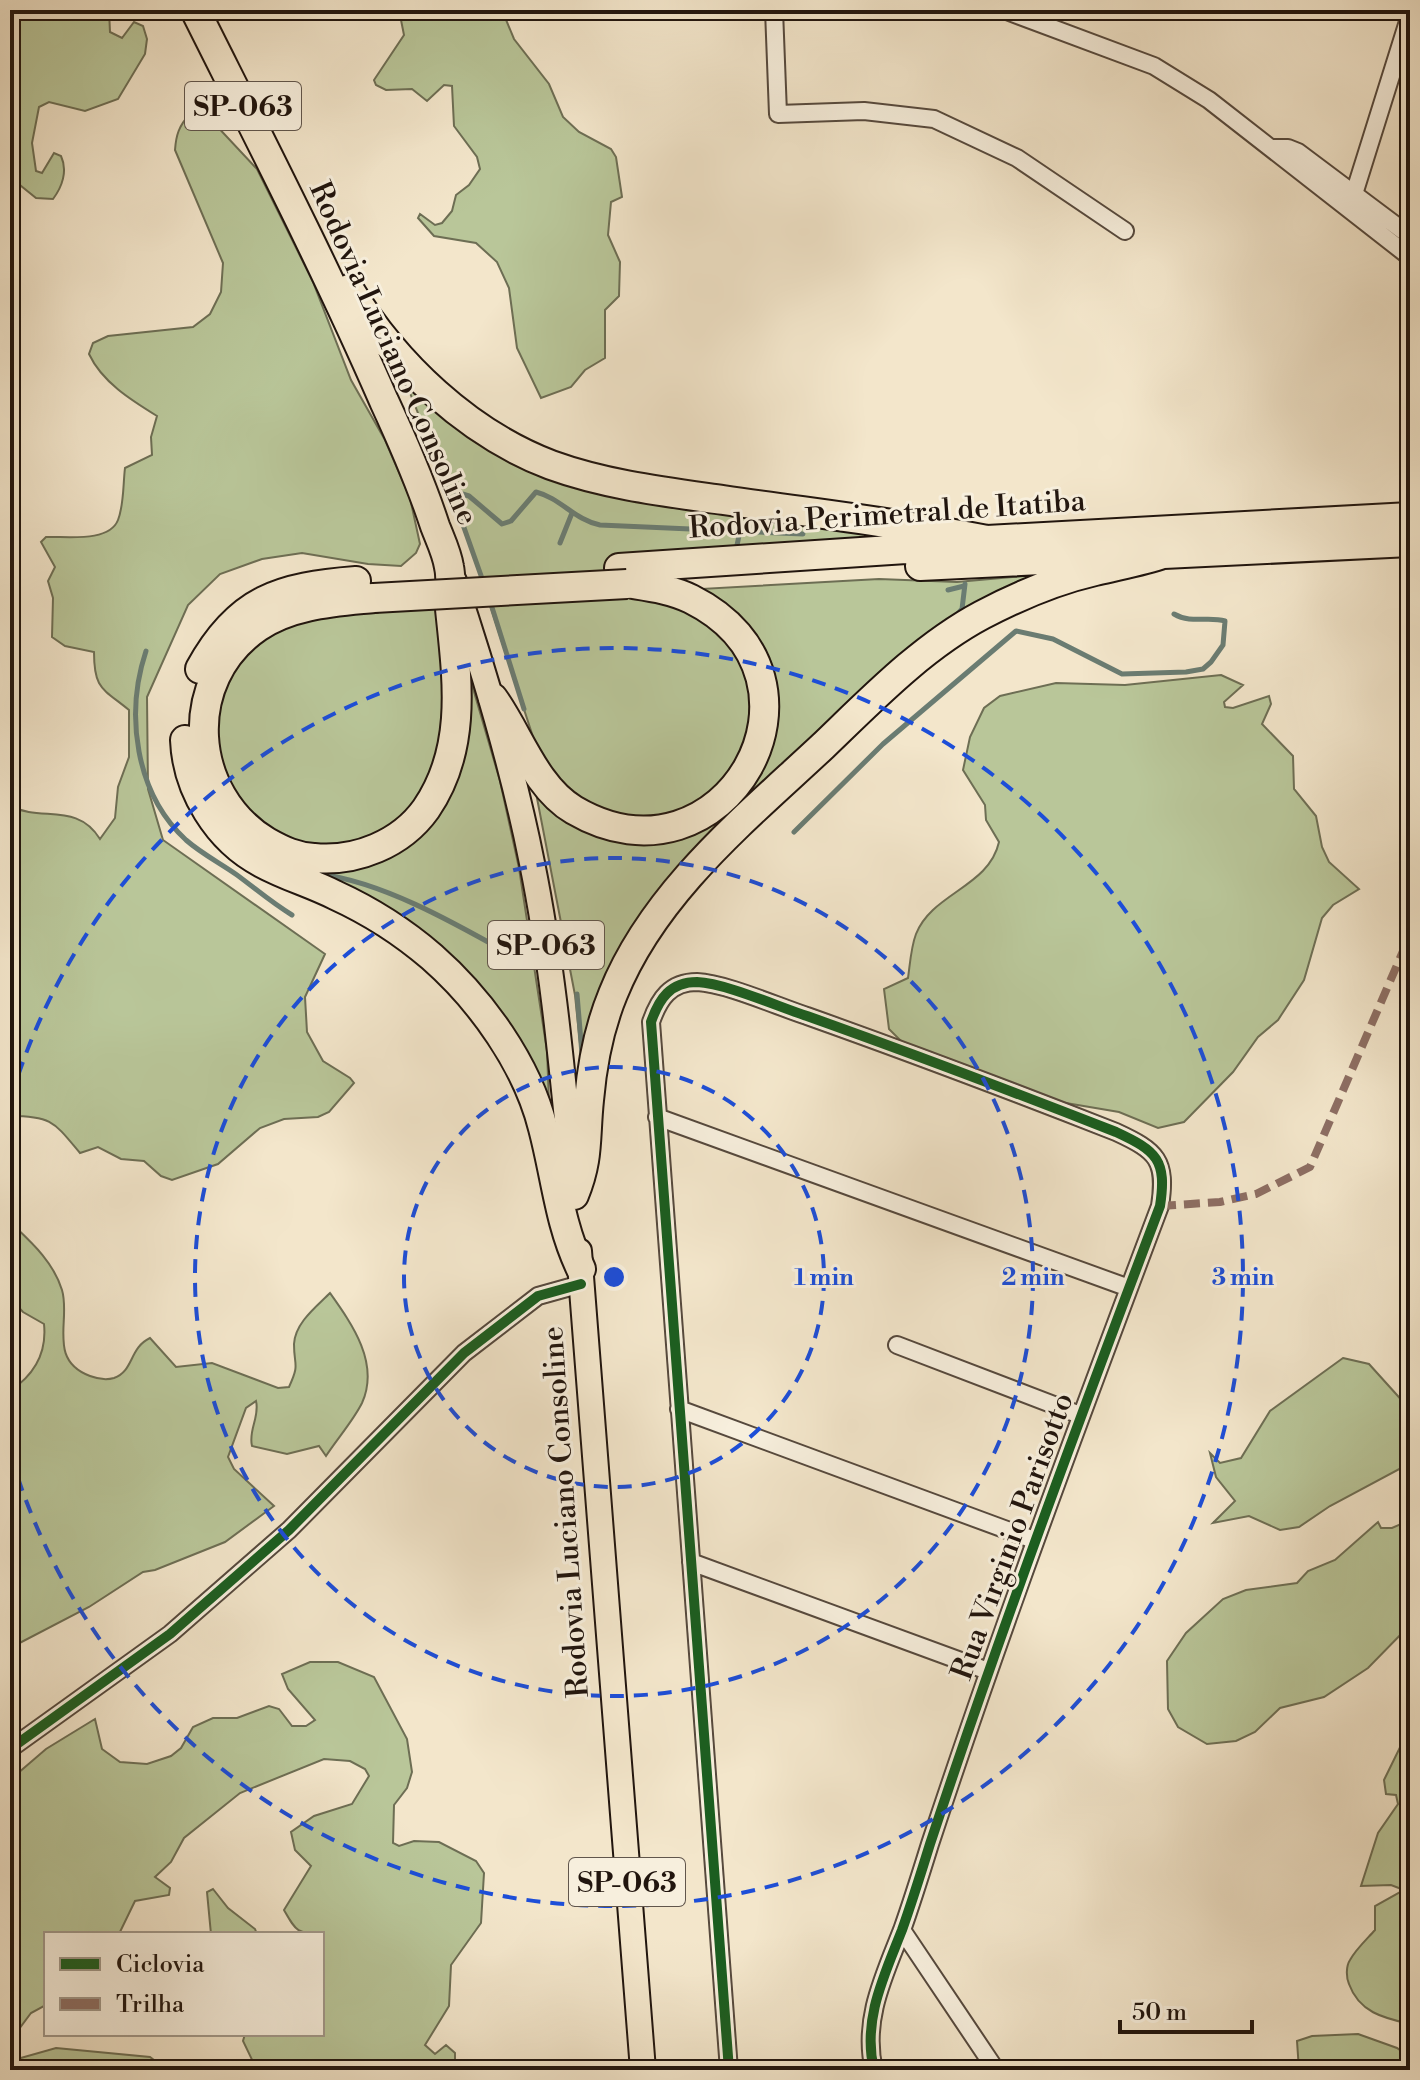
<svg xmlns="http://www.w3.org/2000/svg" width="1420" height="2080" font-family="'Libre Bodoni',serif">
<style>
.green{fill:#b9c699;stroke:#6d6e54;stroke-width:2}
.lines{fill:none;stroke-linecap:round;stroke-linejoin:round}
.stream{stroke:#6a7c72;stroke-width:5}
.street-casing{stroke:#56493d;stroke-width:20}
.primary-casing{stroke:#21150e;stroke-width:28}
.highway-casing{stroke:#21150e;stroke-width:32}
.street{stroke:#f7efdd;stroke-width:16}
.primary{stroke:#f3e6cb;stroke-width:24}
.highway{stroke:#f3e6cb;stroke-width:28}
.highway-bridge-casing{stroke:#21150e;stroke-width:32;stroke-linecap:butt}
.highway-bridge{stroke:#f3e6cb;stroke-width:28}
.quiet{stroke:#8d6e63;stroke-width:8;stroke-dasharray:16 8;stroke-linecap:butt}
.cycleway-casing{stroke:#f7efdd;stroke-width:15}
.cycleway{stroke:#1b5e20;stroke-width:10}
.ring{fill:none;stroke:#1d4ed8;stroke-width:4;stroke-dasharray:14 10}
.labels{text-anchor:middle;stroke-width:6;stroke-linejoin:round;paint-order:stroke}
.shield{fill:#f7efdd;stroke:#61564c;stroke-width:2}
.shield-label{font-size:28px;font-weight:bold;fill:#21150e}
.street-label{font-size:30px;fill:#21150e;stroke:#f7efdd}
.centre{fill:#1d4ed8;stroke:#f7efdd;stroke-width:4}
.ring-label{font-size:24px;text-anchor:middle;font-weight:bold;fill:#1d4ed8;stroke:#f7efdd;stroke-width:6;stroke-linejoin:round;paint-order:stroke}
</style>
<rect width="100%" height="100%" fill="#f3e6cb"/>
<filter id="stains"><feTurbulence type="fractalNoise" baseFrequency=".0025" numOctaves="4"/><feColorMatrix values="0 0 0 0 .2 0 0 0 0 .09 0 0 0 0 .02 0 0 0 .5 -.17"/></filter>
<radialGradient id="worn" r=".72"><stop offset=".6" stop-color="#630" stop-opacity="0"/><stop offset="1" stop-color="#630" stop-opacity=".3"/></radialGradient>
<path class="green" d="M10 10H109L110 32 122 38 134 22 143 26 147 39 145 54 118 99 85 111 49 102 39 107 32 143 36 171 42 173 54 153 61 156C68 171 62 187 53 199L36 198 10 177Z
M399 10H502L514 39 549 84 563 117 579 132 611 149 616 157 622 197 611 202 608 235 620 262 619 296 605 310V358L585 370 571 387 541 398 517 348 509 288 497 262 476 243 434 236 418 218 420 214 435 225 442 223 452 211 456 195 469 185 480 169 477 157 454 126 452 86 444 85 427 101 412 89 386 90 376 85 374 80 404 35Z
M200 114 214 123 257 169 313 282 351 380 385 440 410 498 420 544 416 553 401 566 368 564 302 553 262 559 220 574 188 605 147 697 148 789 163 840 325 954 305 997 307 1032 323 1061 350 1078 354 1083 329 1112 318 1117 284 1119 260 1128 218 1164 172 1180 161 1176 144 1161 121 1159 98 1147 80 1153C54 1122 52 1116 10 1116V806C42 822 77 802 100 839L115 818 118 787 129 757V710C102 688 94 689 94 652L65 646 52 637 53 598 48 581 55 567 41 542 46 537C65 536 109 543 118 520 124 505 123 484 125 468L152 455 151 437 157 416C131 400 102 382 89 354L93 343 108 336 193 327 210 314 221 292 223 263 175 150C176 135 179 126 189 115Z
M400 375 495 448 905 536 614 558 664 602 716 624 750 671 749 743 723 787 676 814 620 818 558 786 535 743 471 547 408 388Z
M1036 575 1038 577 1001 596 694 859 582 1063 575 995 536 793 665 836 772 738C793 665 751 631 700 589L879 579 957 582Z
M440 606 450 705 427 796 371 843 295 848 232 799 211 720 221 684 262 635 308 615Z
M1221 675 1243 685 1224 702 1225 707 1233 708 1269 696 1271 704 1262 724 1293 756 1294 789 1316 816 1322 847 1329 862 1359 889 1333 905 1322 918 1304 980 1278 1020 1258 1037 1233 1072 1184 1122 1158 1128 1119 1112 1060 1102 903 1043 889 1029 884 989 908 978C910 964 911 947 916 934 932 893 989 887 999 842L986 820 985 805 963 770 970 737 984 708 1000 696 1056 683 1125 685Z
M470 678 500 781 519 868 547 1051 549 1102 516 1042 307 870 405 844Z
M10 1222C31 1242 53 1261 62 1290 71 1320 47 1360 90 1376 98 1379 107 1380 114 1378 134 1371 129 1348 150 1338L176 1367 212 1363 278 1388 289 1387C300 1363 294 1367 294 1344 295 1323 316 1307 330 1293 352 1324 380 1363 362 1403 353 1421 337 1439 326 1456L319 1446 287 1454 252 1446C248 1430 260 1417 256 1401L246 1408 228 1457 234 1469 274 1506 225 1542 155 1570 143 1572 89 1607 10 1648V1391C34 1375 47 1353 44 1324L23 1312 10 1298Z
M1343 1358 1369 1364 1406 1405 1410 1406V1441L1404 1443 1409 1456 1405 1466 1330 1506 1299 1527 1280 1530 1249 1516 1213 1523 1235 1501 1216 1477 1210 1453 1220 1463 1241 1458 1270 1411Z
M1410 1520V1625L1368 1668 1324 1697 1280 1708 1255 1732 1236 1741 1207 1744 1178 1727 1168 1709 1167 1661 1186 1633 1223 1599 1246 1590 1297 1583 1308 1571 1335 1560 1378 1522 1381 1528H1392Z
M310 1662H338L374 1677 407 1739 412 1772 407 1788 394 1805 393 1843 399 1846 414 1841 439 1842 476 1861 484 1873 481 1923 451 1965 449 2006 425 2045 435 2054 446 2045 455 2053V2070H257L243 2041 245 2034H322V1934C297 1934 296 1931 284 1910L311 1866 295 1850 291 1832 314 1816 352 1804 369 1776 365 1769 350 1761 324 1759 240 1793 184 1838 171 1862 155 1877 170 1888 169 1895 135 1901 119 1934H46V2005L31 2013 19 2029 10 2030V1780L46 1749 95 1719 102 1749 120 1762 147 1764 171 1756 181 1748 193 1727 213 1718H237L269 1706 279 1709 292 1726H306L315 1720 288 1689 282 1674Z
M1410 1727V2024C1383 2018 1359 2012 1349 1984 1346 1977 1346 1966 1350 1960 1356 1949 1367 1939 1375 1930V1906L1404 1890 1391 1885 1361 1886 1378 1833 1398 1804 1396 1795 1386 1794 1384 1780Z
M213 1889 228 1908 255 1929 257 1934H211L207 1892Z
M1358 2034 1397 2048 1408 2056 1410 2070H1299L1297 2041 1312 2036Z
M56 2048 150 2057 158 2063 160 2070H10V2061Z"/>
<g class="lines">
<path class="stream" d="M560 543 572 513
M736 550 740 531
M484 584 456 505V492L469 496 502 524 511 521 536 492C560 498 575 520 600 525L803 534
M948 590 964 586
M490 601 524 709
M955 617 962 609 965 584
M146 651C125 714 135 793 186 840 202 854 220 863 237 875 256 889 272 903 292 915
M794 832 883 744 1016 631 1053 639 1122 674 1186 672 1203 669 1211 662 1223 645 1225 621C1209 616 1191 624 1174 614
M319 874C384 882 458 925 515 957
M577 994 582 1054"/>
<g class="street-casing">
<path id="street" d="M774 10 778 114 864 111 934 119 1017 158 1125 231
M1004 10 1154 66 1209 100 1410 257
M1271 148H1288L1298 152 1410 236
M1354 194 1410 15
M657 1117 1129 1288
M897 1345 1080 1415
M679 1409 1034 1540
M691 1562 988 1671
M10 1749 170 1634 289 1530 464 1353 538 1296 581 1284
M902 1930 996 2070
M729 2070 651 1022C659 999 670 982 697 982 725 983 779 1007 807 1016 911 1053 1014 1092 1116 1132 1157 1151 1167 1160 1160 1206 1080 1418 1001 1629 930 1844 921 1873 912 1902 902 1930 884 1976 862 2020 874 2070"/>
</g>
<g class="primary-casing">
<path id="primary" d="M454 581C485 674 513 767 532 863 554 971 563 1081 574 1190
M579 1251 643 2070"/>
</g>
<g class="highway-casing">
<path id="highway" d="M195 10C260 140 326 268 384 401 403 442 421 483 435 526 440 539 447 553 449 567 452 580 449 595 450 609 457 678 468 748 426 809 401 844 356 862 314 858 296 857 283 851 267 842 189 795 180 680 258 627 292 604 335 602 374 598
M349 289C395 364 467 433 551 465 606 485 666 492 723 500 811 513 900 523 987 540
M920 566 1410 542
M619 568 906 549 987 540 1410 517
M200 669C238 599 280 587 356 581
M493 698C519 734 535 787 574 810 724 898 849 678 691 599 673 590 652 587 633 584
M185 740C187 790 218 840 262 863 286 876 311 883 335 895 370 911 403 932 432 957 481 1000 527 1064 543 1128 556 1177 559 1223 581 1269
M574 1195C589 1159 585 1138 589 1100 592 1065 599 1028 613 994 654 892 745 819 823 746 872 699 922 647 982 615 1018 596 1056 580 1095 571 1117 566 1138 562 1160 555"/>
</g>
<use href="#street" class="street"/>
<use href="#primary" class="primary"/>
<use href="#highway" class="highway"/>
<g class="highway-bridge-casing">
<path id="highway-bridge" d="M374 598 627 584"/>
</g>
<use href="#highway-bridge" class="highway-bridge"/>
<path class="quiet" d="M1160 1206 1220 1202 1256 1194 1310 1167 1410 935"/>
<g class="cycleway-casing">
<path id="cycleway" d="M10 1749 170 1634 289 1530 464 1353 538 1296 581 1284
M729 2070 651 1022C659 999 670 982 697 982 725 983 779 1007 807 1016 911 1053 1014 1092 1116 1132 1157 1151 1167 1160 1160 1206 1080 1418 1001 1629 930 1844 921 1873 912 1902 902 1930 884 1976 862 2020 874 2070"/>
</g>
<use href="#cycleway" class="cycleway"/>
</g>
<g class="ring">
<circle cx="614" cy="1277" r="210"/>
<circle cx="614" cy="1277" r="419"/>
<path d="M11 1098A629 629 0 1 1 11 1456"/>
</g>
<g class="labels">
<g class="shield">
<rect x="185" y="82" width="116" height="48" rx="6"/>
<rect x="488" y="921" width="116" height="48" rx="6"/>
<rect x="569" y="1858" width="116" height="48" rx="6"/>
</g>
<g class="shield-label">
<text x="243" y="116">SP-063</text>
<text x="546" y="955">SP-063</text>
<text x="627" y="1892">SP-063</text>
</g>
<g class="street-label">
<text transform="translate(394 353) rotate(66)" y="10">Rodovia Luciano Consoline</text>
<text transform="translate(887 514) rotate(-4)" y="10">Rodovia Perimetral de Itatiba</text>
<text transform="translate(565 1512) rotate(-94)" y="10">Rodovia Luciano Consoline</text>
<text transform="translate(1012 1536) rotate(-70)" y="10">Rua Virginio Parisotto</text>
</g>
</g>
<circle cx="614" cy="1277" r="12" class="centre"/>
<g class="ring-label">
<text x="824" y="1285">1 min</text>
<text x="1033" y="1285">2 min</text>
<text x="1243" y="1285">3 min</text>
</g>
<rect width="1420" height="2080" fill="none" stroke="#f3e6cb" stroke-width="40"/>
<rect x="12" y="12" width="1396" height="2056" fill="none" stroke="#21150e" stroke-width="4"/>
<rect x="20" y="20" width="1380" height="2040" fill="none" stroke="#21150e" stroke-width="2"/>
<rect x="44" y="1932" width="280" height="104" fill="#f7efdd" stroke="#a1988a" stroke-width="2"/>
<rect x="60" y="1958" width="40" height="12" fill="#1b5e20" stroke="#a1988a" stroke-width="2"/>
<text x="116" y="1972" font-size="24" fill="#21150e">Ciclovia</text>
<rect x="60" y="1998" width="40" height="12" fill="#8d6e63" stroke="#a1988a" stroke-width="2"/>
<text x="116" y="2012" font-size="24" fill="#21150e">Trilha</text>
<path d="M1120 2020v12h132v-12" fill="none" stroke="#21150e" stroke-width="4"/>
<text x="1132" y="2020" font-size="24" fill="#21150e" stroke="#f7efdd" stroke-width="6" paint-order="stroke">50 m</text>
<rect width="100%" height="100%" filter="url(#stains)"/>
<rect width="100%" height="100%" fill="url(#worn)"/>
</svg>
